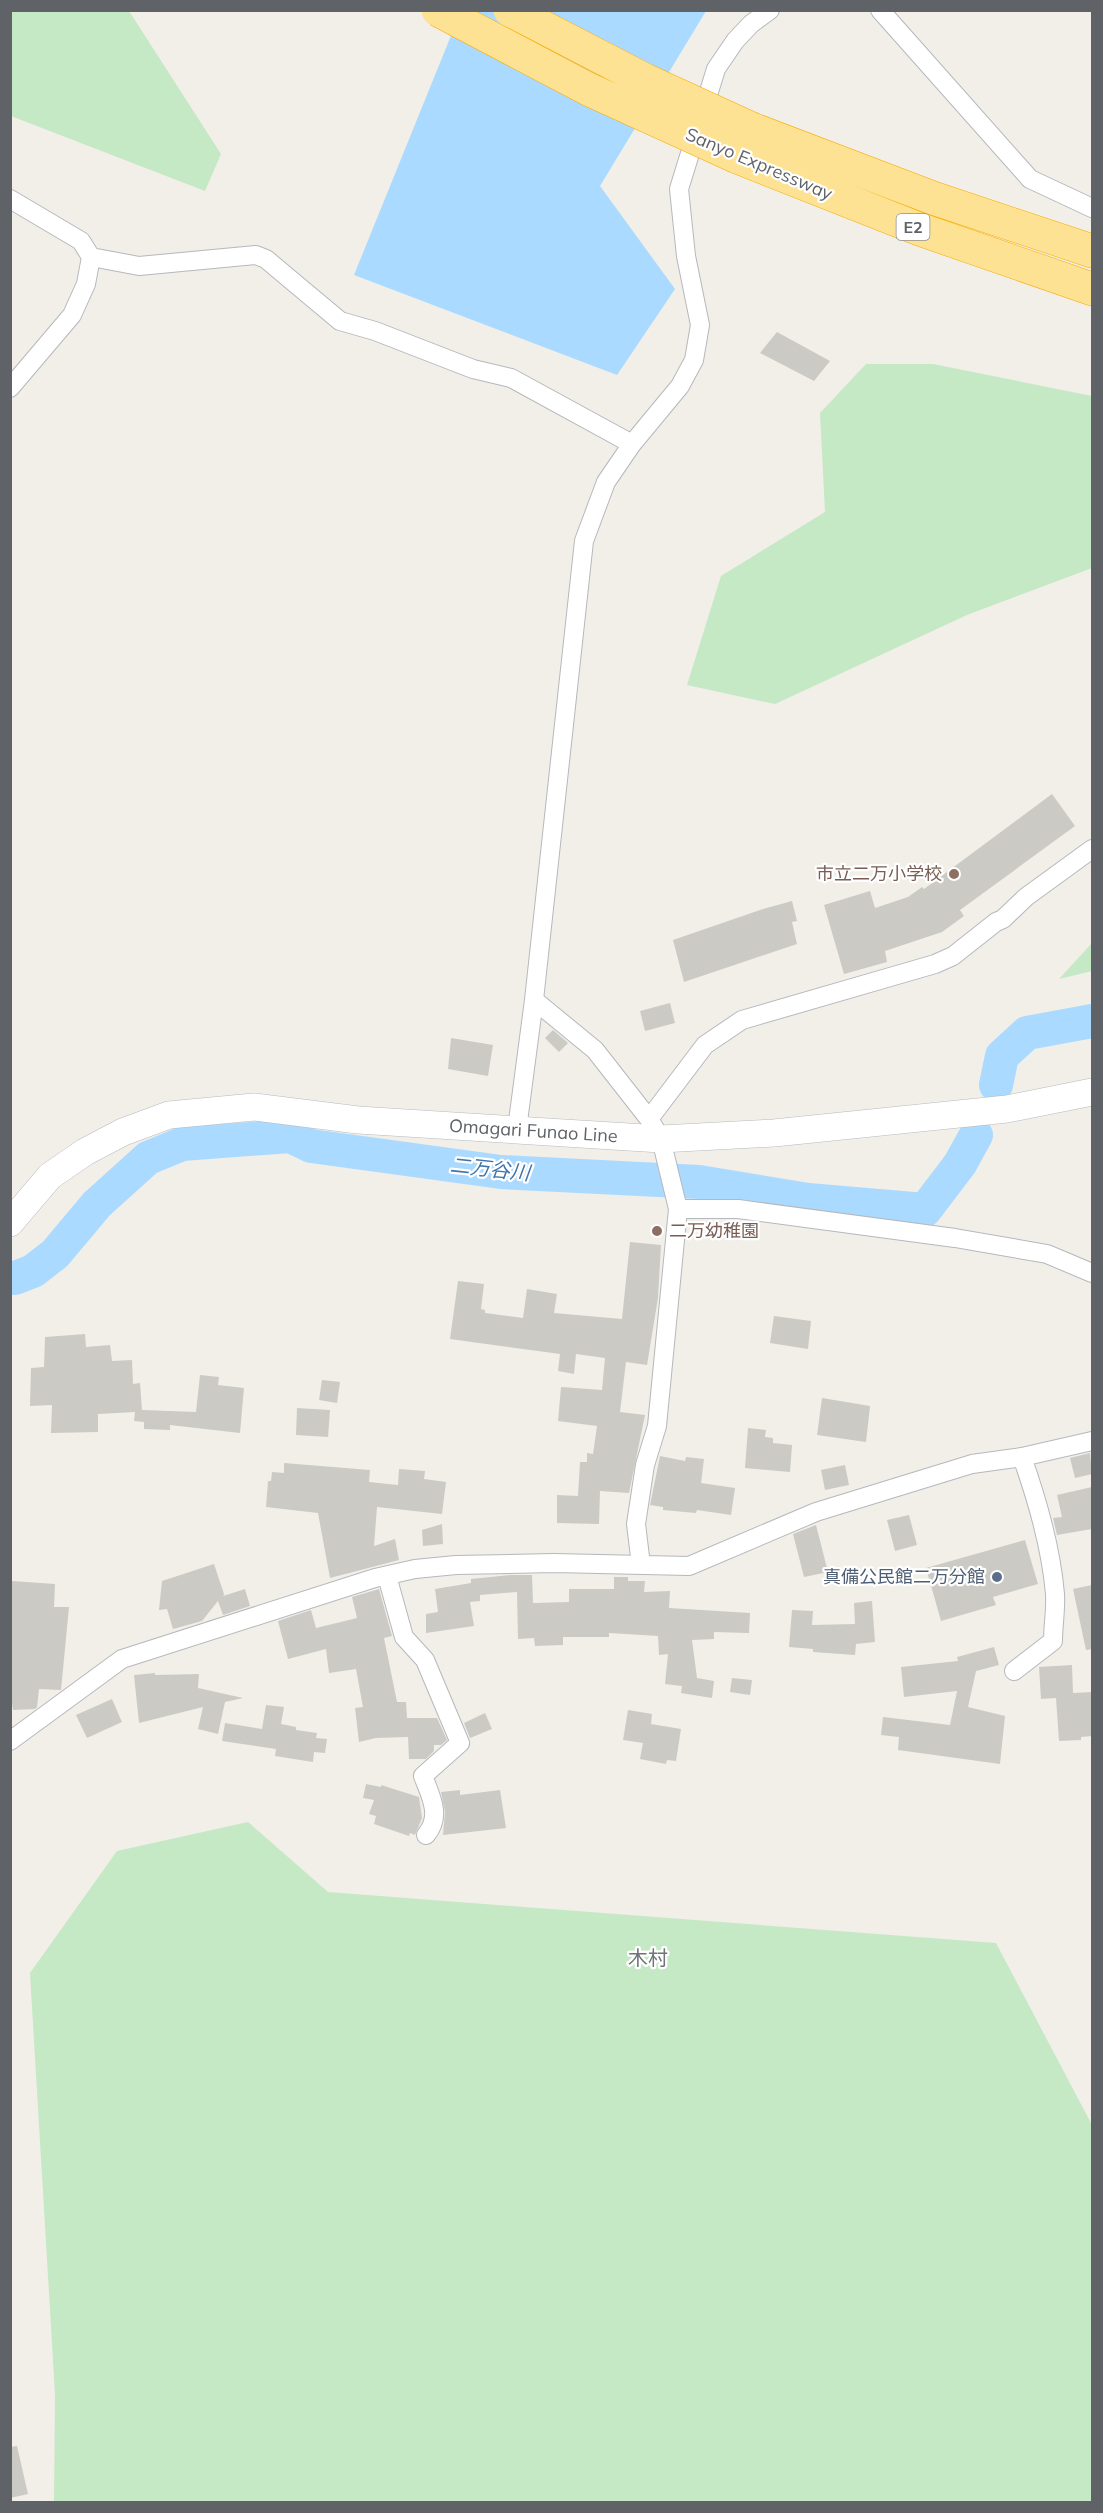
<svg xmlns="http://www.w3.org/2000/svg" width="1103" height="2513" font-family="Mulish,'Noto Sans JP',sans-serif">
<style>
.green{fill:#c5e8c5}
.water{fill:#aadaff}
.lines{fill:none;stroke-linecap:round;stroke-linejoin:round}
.river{stroke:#aadaff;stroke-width:34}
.building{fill:#cccac5}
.street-casing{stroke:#b5b8bc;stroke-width:20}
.secondary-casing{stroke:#b6babf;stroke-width:28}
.highway-casing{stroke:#f9ab00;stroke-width:34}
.street{stroke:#fff;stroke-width:18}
.secondary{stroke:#fff;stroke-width:27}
.highway{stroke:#fde293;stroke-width:33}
.highway-bridge-casing{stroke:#f9ab00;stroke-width:34;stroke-linecap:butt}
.highway-bridge{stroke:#fde293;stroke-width:33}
.education-dot{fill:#8d6e63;stroke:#fff;stroke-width:2}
.service-dot{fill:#5c6f8a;stroke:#fff;stroke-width:2}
.labels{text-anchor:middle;stroke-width:4.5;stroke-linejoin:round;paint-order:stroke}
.shield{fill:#fff;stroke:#8f9295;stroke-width:1.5}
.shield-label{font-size:16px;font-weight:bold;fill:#5f6368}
.street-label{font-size:18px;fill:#5f6368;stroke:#fff}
.education-label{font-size:18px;fill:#785e54;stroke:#fff;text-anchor:end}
.service-label{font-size:18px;fill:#4e5e75;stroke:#fff;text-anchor:end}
.water-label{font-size:20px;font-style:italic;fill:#4174aa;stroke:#fff}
.neighbourhood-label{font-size:20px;fill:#70757a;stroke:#fff}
</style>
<rect width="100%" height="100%" fill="#f1efe8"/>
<path class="green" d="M10 11H129L221 154 205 191 11 116Z
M866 364H933L1092 396V568L967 615 775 704 687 685 721 576 825 512 820 413Z
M1092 943V971L1059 979Z
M248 1822 328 1892 996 1943 1092 2125V2502H54L55 2394 30 1973 117 1851Z"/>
<path class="water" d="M461 11H706L600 186 675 289 617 375 354 275Z"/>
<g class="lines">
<path class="river" d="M996 1085 1002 1056 1027 1033 1092 1021
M15 1278 33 1271 55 1254 97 1204 148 1158 182 1144 290 1136 311 1146 501 1172 699 1182 808 1200 925 1210 960 1164 976 1135"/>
</g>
<path class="building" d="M777 332 830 361 814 381 760 353Z
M1052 794 1075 826 960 910 964 916 942 932 885 951 887 962 844 974 824 905 870 891 875 908 908 897 922 887 924 889Z
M792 901 797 921 792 922 797 944 684 982 673 940 763 909Z
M670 1003 675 1023 645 1031 640 1011Z
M553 1030 568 1043 559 1052 545 1038Z
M451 1038 493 1045 488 1076 448 1069Z
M630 1242 661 1245 658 1298 647 1365 626 1362 620 1412 645 1415 629 1493 600 1491 599 1524 557 1523V1495L578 1496 580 1462H587V1453L593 1454 597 1426 558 1421 561 1387 602 1390 605 1358 576 1354 574 1374 558 1371 560 1354 450 1339 458 1281 484 1284 481 1309 485 1310V1313L523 1318 527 1289 557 1294 554 1313 622 1319Z
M774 1316 811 1321 808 1349 770 1343Z
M85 1334 86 1347 110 1345 112 1361 132 1360 133 1384 140 1383 142 1410 196 1412 200 1375 219 1377 218 1385 244 1388 240 1433 170 1425V1430L144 1429V1422L134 1421 135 1412 98 1414V1432L51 1433 52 1405 30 1406 31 1368 44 1367 45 1337Z
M322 1380 340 1382 337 1403 319 1400Z
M822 1398 870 1406 866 1442 817 1435Z
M297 1408 330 1410 328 1437 296 1435Z
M748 1428 766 1430 765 1437 773 1438V1443L792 1445 790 1472 745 1468Z
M1090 1453 1092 1474 1075 1478 1070 1458Z
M660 1456 685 1461 686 1457 704 1459 701 1483 735 1488 731 1515 697 1510 696 1513 663 1510V1507L650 1505Z
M284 1463 370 1470 369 1482 398 1485 399 1469 425 1471 424 1479 446 1482 442 1514 377 1507 374 1546 395 1539 399 1560 330 1578 318 1513 266 1507 268 1481H271L272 1472 284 1473Z
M845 1465 849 1485 825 1490 821 1470Z
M1092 1487V1529L1057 1535 1053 1518 1062 1517 1057 1495Z
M909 1515 917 1545 895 1551 887 1520Z
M442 1524 443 1544 423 1546 422 1530Z
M816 1525 828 1572 804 1577 793 1534Z
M1025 1540 1038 1584 993 1597 996 1605 941 1621 926 1568Z
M214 1564 224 1594 223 1596 245 1589 250 1606 223 1615 218 1601 202 1621 173 1629 167 1609 159 1610 162 1581Z
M510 1575H532L533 1603 569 1602V1589H614V1577H628V1581H645L644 1592 670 1591 669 1608 750 1613 749 1633 714 1632V1639L692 1640 697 1678 714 1681 712 1698 681 1693 682 1686 665 1684 668 1654 659 1655 658 1636 609 1633V1637H563V1645L535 1646 534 1638 518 1639 517 1592 480 1595V1601L470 1602 474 1626 426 1633V1614L438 1612 435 1589 471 1583V1579Z
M12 1581 55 1584 54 1607H69L61 1690 39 1689 37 1707 35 1709 13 1710 10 1690Z
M1092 1585V1649L1086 1650 1073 1589Z
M379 1589 392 1636 384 1638 397 1702H406L407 1718H437L447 1740 441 1745H434V1751L426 1759H409L408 1737 376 1738 359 1742 355 1708 363 1707 356 1669 329 1673 326 1649 288 1659 278 1621 311 1610 316 1628 357 1618 352 1597Z
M872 1601 875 1642 856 1644 855 1655 813 1652V1649L789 1647 792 1610 813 1611 812 1625 855 1624 854 1603Z
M994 1647 999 1665 976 1671 968 1707 1005 1716 1000 1764 898 1750 899 1737 881 1735 883 1717 950 1725 957 1691 904 1697 901 1667 958 1661 957 1657Z
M1072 1665 1073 1693 1092 1692V1736L1081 1737V1740L1059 1741 1056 1698 1041 1699 1039 1667Z
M155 1673V1675L199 1674 198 1688 243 1698 225 1702 218 1734 198 1729 203 1707 139 1723 134 1675Z
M732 1678 752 1680 750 1695 730 1692Z
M112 1699 122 1722 87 1738 76 1715Z
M266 1705 284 1707 281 1724 296 1727V1730L317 1733 316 1738 327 1739 325 1753 314 1752 313 1762 275 1756 276 1749 222 1741 225 1723 262 1729Z
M628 1710 652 1714 651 1724 681 1729 676 1761 667 1760 666 1764 640 1759 643 1743 623 1740Z
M485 1713 492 1729 470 1738 464 1723Z
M366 1784 381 1787V1785L419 1797 422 1818 415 1835 410 1833 409 1836 374 1824 376 1816 369 1814 374 1800 363 1798Z
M460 1790V1795L500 1790 506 1828 443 1835 445 1812 441 1792Z
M17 2446 28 2494 10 2498V2447Z"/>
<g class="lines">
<g class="street-casing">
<path id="street" d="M880 10 1030 179 1092 208
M10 199 81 241 91 257 86 284 72 315 10 388
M91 257 139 266 256 255 266 259 340 321 375 331 473 369 511 378 632 444
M534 1000 595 1050 649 1119 661 1139 678 1209 657 1426 645 1465 636 1524 641 1565
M649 1119 705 1045 742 1020 935 964 953 956 996 922 1003 919 1026 897 1092 849
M517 1129 534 1000 584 541 606 482 632 444 680 386 694 360 700 325 686 256 679 189 716 69 735 41 751 24 770 10
M678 1209H738L955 1238 1047 1254 1092 1273
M387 1576 404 1637 425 1660 460 1743 423 1776C431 1797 442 1816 426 1835
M1014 1671 1053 1641C1053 1626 1056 1609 1055 1594 1051 1547 1038 1502 1022 1457
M10 1741 122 1659 375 1578 415 1569 456 1565 554 1563 689 1566 816 1512 972 1464 1022 1457 1092 1441"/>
</g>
<g class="secondary-casing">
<g id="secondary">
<path id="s1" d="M10 1223 50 1176 85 1152 123 1132 169 1115 254 1107 358 1120 661 1139 774 1133 1007 1109 1092 1092"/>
</g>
</g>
<g class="highway-casing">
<path id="highway" d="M752 129 933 198 1092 251
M737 157 919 229 1092 289"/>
</g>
<use href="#street" class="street"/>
<use href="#secondary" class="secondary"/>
<use href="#highway" class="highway"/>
<g class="highway-bridge-casing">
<path id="highway-bridge" d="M438 10 588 89 737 157
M510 10 645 80 752 129"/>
</g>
<use href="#highway-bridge" class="highway-bridge"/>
</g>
<g class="education-dot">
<circle cx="954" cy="874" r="6"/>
<circle cx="657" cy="1231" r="6"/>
</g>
<circle class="service-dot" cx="997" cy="1577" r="6"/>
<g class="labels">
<rect class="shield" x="896.5" y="214" width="33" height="26" rx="4.5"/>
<g class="shield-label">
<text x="913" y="233">E2</text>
</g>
<g class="street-label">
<text transform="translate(759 164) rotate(23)" y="6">Sanyo Expressway</text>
<text dy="6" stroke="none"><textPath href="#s1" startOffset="562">Omagari Funao Line</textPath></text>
</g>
<g class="education-label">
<text x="942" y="880">市立二万小学校</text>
<text x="669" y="1237" text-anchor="start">二万幼稚園</text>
</g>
<g class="service-label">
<text x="985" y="1583">真備公民館二万分館</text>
</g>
<g class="water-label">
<text transform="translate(490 1169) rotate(6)" y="7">二万谷川</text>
</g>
<g class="neighbourhood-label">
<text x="648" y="1965">木村</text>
</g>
</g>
<rect width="1103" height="2513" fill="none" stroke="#5f6368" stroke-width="24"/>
</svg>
